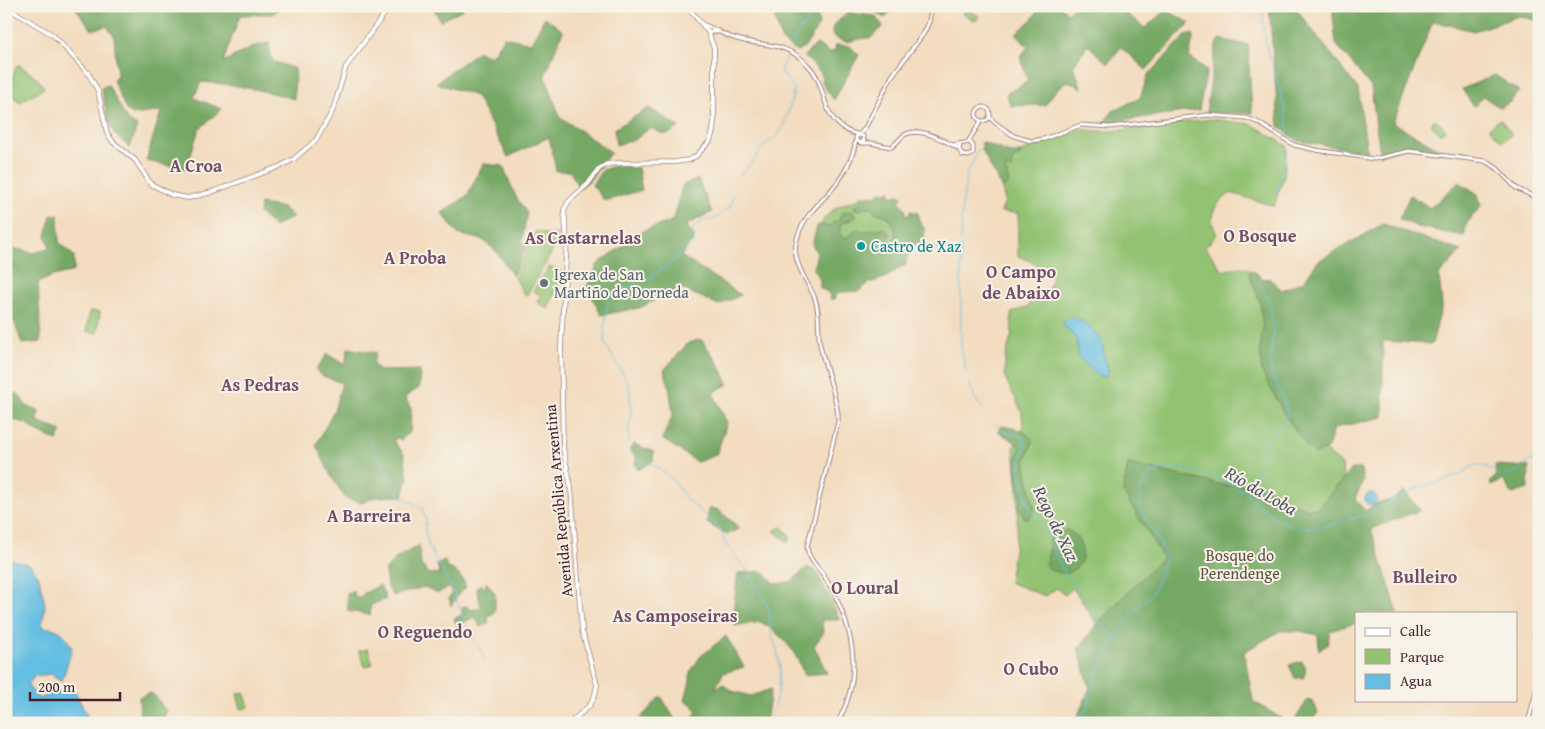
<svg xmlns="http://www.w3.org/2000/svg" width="1545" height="729" font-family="'Gentium Book Plus',serif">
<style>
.green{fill:#92c272;stroke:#6e704e}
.forest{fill:#75a864;stroke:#606448}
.water{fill:#64bee2;stroke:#576e86}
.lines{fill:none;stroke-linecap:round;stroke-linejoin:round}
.stream{stroke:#64bee2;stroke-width:1}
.tertiary-casing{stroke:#9e7e75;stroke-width:5}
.secondary-casing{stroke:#9e7e75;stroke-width:5.5}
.tertiary{stroke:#fff;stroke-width:3}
.secondary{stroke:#fff;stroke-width:4}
.culture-dot{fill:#0f9aa8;stroke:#f7f3e8;stroke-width:2}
.worship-dot{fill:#6b7280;stroke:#f7f3e8;stroke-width:2}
.labels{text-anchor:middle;stroke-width:4;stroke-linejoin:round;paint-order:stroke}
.culture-label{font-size:16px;fill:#0d838f;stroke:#f7f3e8;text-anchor:start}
.worship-label{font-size:16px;fill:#5b616d;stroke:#f7f3e8;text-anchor:start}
.street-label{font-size:16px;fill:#4a1f2b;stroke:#f7f3e8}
.park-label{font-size:16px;fill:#605040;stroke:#f7f3e8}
.neighbourhood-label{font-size:18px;font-weight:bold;fill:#754d67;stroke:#f7f3e8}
.water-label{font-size:18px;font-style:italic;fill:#524f62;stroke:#f7f3e8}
</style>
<rect width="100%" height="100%" fill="#f7f3e8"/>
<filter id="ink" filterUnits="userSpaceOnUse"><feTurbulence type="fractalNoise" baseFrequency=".02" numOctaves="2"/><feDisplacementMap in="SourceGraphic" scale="10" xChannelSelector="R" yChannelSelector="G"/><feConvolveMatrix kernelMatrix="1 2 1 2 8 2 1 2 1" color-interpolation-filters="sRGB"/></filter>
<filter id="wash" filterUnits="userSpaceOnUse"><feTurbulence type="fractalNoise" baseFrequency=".0096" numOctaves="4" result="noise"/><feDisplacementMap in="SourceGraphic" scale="20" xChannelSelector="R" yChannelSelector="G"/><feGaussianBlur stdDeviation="1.12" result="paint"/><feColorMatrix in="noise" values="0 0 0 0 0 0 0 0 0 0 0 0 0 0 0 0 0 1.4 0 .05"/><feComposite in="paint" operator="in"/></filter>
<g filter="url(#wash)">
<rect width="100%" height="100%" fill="#f3dcbf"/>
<path class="green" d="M966 9 979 16 976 21 963 14Z
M17 65H19C27 71 40 78 44 88L20 102 6 91Z
M1212 119 1252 124 1287 146 1284 176 1274 206 1231 193C1214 205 1207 214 1217 235L1205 247 1223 271C1244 265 1246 265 1263 279H1270L1312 439 1342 465 1343 479 1317 509H1307L1288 501 1255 483 1227 486 1128 464 1123 492 1163 557 1097 624 1073 588 1065 595 1057 588 1045 596 1009 582 1017 530 1018 494 1014 447 1023 428 1022 412 1005 378V358L1012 334 1011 313 1030 306 1029 300 1047 293 1052 278 1032 262 1018 256V213L1001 212 1005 201 1002 189 987 159 999 149 1010 153 1021 152 1080 129 1097 131H1112Z
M1435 119 1446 129 1440 134 1430 124Z
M1500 119 1512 134 1502 142 1489 128Z
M861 198V204L857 205 856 209 860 210 870 206 875 212 889 217 891 222 894 225 896 237 890 242 888 239 891 235 886 229C876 230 865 232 856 230L846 238 842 236 840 226 842 223 849 221 853 212 841 214 840 220 830 227 821 225C827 208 845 204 861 198Z
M536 231 549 235 557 234 553 250 527 295 524 294 515 278Z
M549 267 563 271V276L548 309 537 302 541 295 533 291Z
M90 311 100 312 97 333 86 331Z
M781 527 791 536 788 542 774 531Z
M368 649 373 664 365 667 359 651Z
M244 692 249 707 241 709 237 694Z"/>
<path class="forest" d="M74 6H282L273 14 240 15 223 62 255 46 269 43 272 61 295 69 294 99C263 90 232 84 201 82L194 98 222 109 199 129 186 169 146 161 161 111 134 115 126 110 113 80 117 75 114 36 107 26 92 30Z
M433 6H462L463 9 440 21Z
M795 6H820L816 9 819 25 805 47 797 52 782 41 774 16Z
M866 6H895L885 18Z
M1041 6H1060L1068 13 1074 6H1116L1145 28 1166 10 1190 23 1146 70 1121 47 1108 64 1088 45 1073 66 1082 88 1067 81 1057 89 1045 105 1011 106 1006 94 1028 81 1020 57 1028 47 1016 34 1033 18Z
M1269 6H1294L1358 89 1367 152 1298 141 1279 127Z
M1332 6H1539V21L1519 16 1474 31 1433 21 1393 123 1445 152 1408 146 1380 155 1371 87 1336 44Z
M849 11 857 14 875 16 883 26 871 38C853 37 847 49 832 34L833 26Z
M545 17 563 31 545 75 560 117 611 152 590 180 579 189 570 171H556L549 137 508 157 476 96 436 83 478 51 491 56 504 37 531 43Z
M1187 34 1194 35 1189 57 1207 70 1199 110 1103 123 1113 111 1140 98 1148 75Z
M1219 39 1248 45 1252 113H1206L1216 45Z
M817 44 829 53 835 51 836 45 850 46 859 55 834 100 823 85 821 73 804 56Z
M1495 75 1519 91 1510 102 1500 108 1483 96 1474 107 1462 89Z
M108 85 127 120 137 126 130 148 115 135 108 119 101 88Z
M649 108 679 127C666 137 665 135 651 128L644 132 636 139 616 145 614 129Z
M982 142 1010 153 1021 152 1020 156 1013 159 1011 169 1005 168 1009 183 1002 189 982 150Z
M483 164 503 166 516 197 527 213 522 241 527 246 513 276 497 252 483 240 458 234 442 213 467 196Z
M614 166 638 168 642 190 605 201 592 185 602 170Z
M698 179 712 212 686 225 695 238 681 256 741 295 719 305 680 288 639 308 601 315 587 286 598 264 645 230 672 221 683 185Z
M1459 182 1478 194 1481 206 1467 223 1464 236 1418 227 1399 219 1410 195 1430 208Z
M890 190V195L896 196 899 194 902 198 899 201 905 208 906 215H910V211H911L918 213 919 221 925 230 923 243 934 248 933 252 928 255 923 253 919 241C913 244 911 254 906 259V265L904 266 901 267 885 278 869 283 859 291 843 292 838 293 834 299H830L829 293 820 288V280L813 269 817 253 812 245 817 226 819 225 830 227 833 222 840 220 841 214 844 212H853L855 214 854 218 842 223 840 226 842 236 846 238 857 229 863 232 883 228 891 235 888 239 890 242 896 237 894 225 891 222 889 217 875 212 870 206 860 210 854 208 855 206 861 204V196L863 195 867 197 868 195C877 197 876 196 881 191L887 193Z
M260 204 284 208 293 217 274 227 259 213Z
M6 209 10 216 11 248 34 253 50 248 46 236 51 215H58L59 242 74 256V271L53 276 38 283 41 342 22 344 14 321 6 319Z
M1383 224 1461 251 1439 275 1442 305 1432 344 1383 341V417L1334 428 1328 448 1315 455 1307 447 1282 410 1262 372 1260 349 1263 328 1260 302 1249 274 1252 270 1263 279H1270L1282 290 1304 281 1318 261Z
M701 339 719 364 728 384 713 393 727 423 716 455 697 462 662 439 673 415 669 385 664 370 688 343Z
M348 348 376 353 373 363 379 371 420 370 419 388 405 397 411 409 410 432 401 440 398 438 393 440 404 454 408 478 403 496 374 497 362 503 345 498 330 474 316 445 335 408 342 383 320 375 316 370 327 354 345 365Z
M18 393 26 406 39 410 38 422 62 431 57 441 36 431 26 423 12 420 6 417V394Z
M1002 426C1014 428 1027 430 1033 441L1026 459V467L1035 512 1029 518H1025L1019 508 1021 498 1016 465 1020 448 1018 444 999 432 998 430Z
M634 444 654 452 653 461 638 470 635 463 637 459 629 450Z
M1128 464 1227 486 1255 483 1288 501 1307 509H1317L1352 469H1361L1363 481 1355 499 1365 511 1378 503 1394 499 1404 491 1420 510 1371 529 1398 613H1356V623L1330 631 1327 645 1319 650 1318 635 1300 631H1280L1244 652 1253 701 1289 723H1150L1147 718 1133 723H1050L1053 718H1077L1090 688 1078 649 1097 624 1163 557 1123 492Z
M1495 465 1529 467 1528 489 1512 494 1503 480 1491 486 1490 481 1496 477Z
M709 507 718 510 740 528 727 535 707 523Z
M1066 530C1079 532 1086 552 1080 563 1078 567 1072 570 1068 573 1058 573 1051 572 1045 564L1050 549 1048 541 1053 535Z
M419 545 421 565 430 574 439 573 437 564 445 561 446 567C456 570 462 576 466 587L458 595 451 606 449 598 452 594 449 587 438 593 424 587 393 596 387 586 385 571 395 559Z
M807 567 817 572 840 620H822L823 634 814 646 827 673 804 675C795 649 784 637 761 622L734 626V605L738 573 762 571 776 584 791 582Z
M486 582 495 593V609L493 614 489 615 488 623 480 627 475 617 457 625 454 619 463 614 462 607 467 606 471 610 481 607 476 587 481 584 486 589Z
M380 585 386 599 371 605 370 615 348 611 347 594 354 591 355 598 363 597V594Z
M726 636 744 667 723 673 715 689 722 684 732 691 751 696 771 689 766 723H686L697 712 694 706 685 700 690 681V673L700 657Z
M1302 661C1306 666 1307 671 1303 678H1295L1289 665Z
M151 693C159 698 160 705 167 711L162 721 140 719 139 697Z
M661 696 677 723H636Z
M1308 699 1313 701 1318 713 1309 723H1298L1296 718Z"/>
<path class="water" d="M1071 317C1082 318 1097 332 1101 342 1104 348 1103 356 1106 362 1108 367 1110 370 1106 376L1099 377 1081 360 1078 355 1076 339 1063 325V322Z
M1365 499a6 6 0 1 1 12 0a6 6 0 1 1-12 0Z
M6 558 30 565 39 577 45 605 42 627C61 629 63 631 72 648L62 681 51 674 35 676 27 685 39 699 56 692 74 689 90 722 104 723 115 720 116 723H6Z"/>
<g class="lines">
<path class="stream" d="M1262 6 1265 41 1285 108 1289 138
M790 49C796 32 809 19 821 6
M740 174C749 168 756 157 762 148 765 142 773 140 777 136 785 127 792 99 794 88L780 71 788 54
M1276 195 1288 149
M961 239 962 208 967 173 979 149
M961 247V346L966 372
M1259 281C1267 297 1274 313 1273 332 1273 345 1268 357 1271 370 1274 384 1289 404 1287 417 1285 427 1271 435 1264 442L1263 460
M969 382 975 398 983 409
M996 424 1000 430 1024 438 1025 443 1018 469 1030 508 1047 534 1060 565 1102 626 1115 637
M370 441 400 495 407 500 422 507 426 519 425 532 430 549 449 583 465 621 486 661
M629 442 628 434 631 415 629 385 605 343 604 333 607 305 612 295 650 277 672 263 684 249 692 244 694 241 693 227 705 220 715 219 730 207 733 195
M630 451 638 459 659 468 673 480 687 500 721 529 725 543 746 569 769 608 772 638 777 650 780 668 778 692 770 723
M1240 490C1251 485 1256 475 1261 464
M512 722 513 723
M1068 723C1073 720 1080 717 1084 712 1091 705 1089 693 1093 684 1103 661 1114 638 1129 618 1136 608 1148 600 1154 590 1158 582 1162 570 1164 561 1167 537 1137 524 1140 492 1141 486 1144 480 1149 476 1170 459 1218 476 1238 489 1256 501 1277 524 1299 527 1335 533 1388 504 1419 487 1434 486 1464 474 1474 465 1487 466 1486 467 1497 473 1509 479 1523 468 1532 460L1539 461"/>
</g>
</g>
<g filter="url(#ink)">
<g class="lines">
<g class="tertiary-casing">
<path id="tertiary" d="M702 24C714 28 725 36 737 39 765 47 785 41 808 65 828 85 819 114 846 130 851 133 858 134 863 136L864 140 861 143 856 140V137L859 135
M708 32H720
M976 114a7 7 0 1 1 14 0a7 7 0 1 1-14 0Z
M990 117 994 122 1014 136 1031 141 1044 139 1081 125 1110 127 1208 115 1246 118 1257 122 1294 145 1316 150 1374 159 1409 151 1485 161 1497 168 1516 188 1539 199
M860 134 865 128 892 76 924 33 929 22 932 6
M968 142 981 121
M862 143H871L891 147C897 144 900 137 906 134 922 127 946 141 959 149
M953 145 970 142 973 146V153L969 156 962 155 959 149 960 145
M1539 571 1535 580 1539 593
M1539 620 1535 635 1539 675
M837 723C865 676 853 624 826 579 820 568 808 560 807 547L838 422V415C835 391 825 368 820 345 817 328 821 313 814 296 807 281 792 261 796 243 802 213 824 202 840 179 848 167 854 153 856 140
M1528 723 1539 680"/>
</g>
<g class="secondary-casing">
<path id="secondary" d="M6 7 53 35 88 73 98 91 107 133 113 142 135 160 151 184 172 195 188 198 212 192 281 166 294 159 316 140 333 110 346 67 390 6
M570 723 590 705 595 695 597 685 582 631 571 488 563 448 561 345 567 241 564 210 569 201 588 184 599 169 607 164 619 163 675 162 689 160 696 156 710 141 713 131 714 122V48L708 32 687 6"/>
</g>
<use href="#tertiary" class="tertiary"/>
<use href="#secondary" class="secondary"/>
</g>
</g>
<circle class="culture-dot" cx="861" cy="246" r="5"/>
<circle class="worship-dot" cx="544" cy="283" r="5"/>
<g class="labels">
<g class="culture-label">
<text x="871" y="252">Castro de Xaz</text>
</g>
<g class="worship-label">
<text x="554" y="280">Igrexa de San<tspan x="554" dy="18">Martiño de Dorneda</tspan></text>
</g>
<g class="street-label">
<text transform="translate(558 501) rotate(-95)" y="6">Avenida República Arxentina</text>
</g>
<g class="park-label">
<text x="1240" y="561">Bosque do<tspan x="1240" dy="18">Perendenge</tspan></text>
</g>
<g class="neighbourhood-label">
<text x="196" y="172">A Croa</text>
<text x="1260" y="242">O Bosque</text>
<text x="583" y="244">As Castarnelas</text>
<text x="415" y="264">A Proba</text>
<text x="1021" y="278">O Campo<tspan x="1021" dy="21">de Abaixo</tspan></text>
<text x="260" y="391">As Pedras</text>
<text x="369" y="522">A Barreira</text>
<text x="1425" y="583">Bulleiro</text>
<text x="865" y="594">O Loural</text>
<text x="675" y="622">As Camposeiras</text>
<text x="425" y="638">O Reguendo</text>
<text x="1031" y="675">O Cubo</text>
</g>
<g class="water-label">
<text transform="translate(1261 491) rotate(30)" y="6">Río da Loba</text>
<text transform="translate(1056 524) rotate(64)" y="6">Rego de Xaz</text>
</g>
</g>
<rect width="1545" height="729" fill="none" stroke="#f7f3e8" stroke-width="25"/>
<rect x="1355" y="612" width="162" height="90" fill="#f7f3e8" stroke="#b29e9c"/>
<rect x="1365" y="628" width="25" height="8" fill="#ffffff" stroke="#b29e9c"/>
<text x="1400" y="636" font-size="15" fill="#4a1f2b">Calle</text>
<rect x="1365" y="649" width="25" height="15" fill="#92c272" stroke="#b29e9c"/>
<text x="1400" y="662" font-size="15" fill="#4a1f2b">Parque</text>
<rect x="1365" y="674" width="25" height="15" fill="#64bee2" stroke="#b29e9c"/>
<text x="1400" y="686" font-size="15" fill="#4a1f2b">Agua</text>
<path d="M30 692v8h90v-8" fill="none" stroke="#4a1f2b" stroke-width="2.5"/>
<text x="38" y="692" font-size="15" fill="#4a1f2b" stroke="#f7f3e8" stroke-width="4" paint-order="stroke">200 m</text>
</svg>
